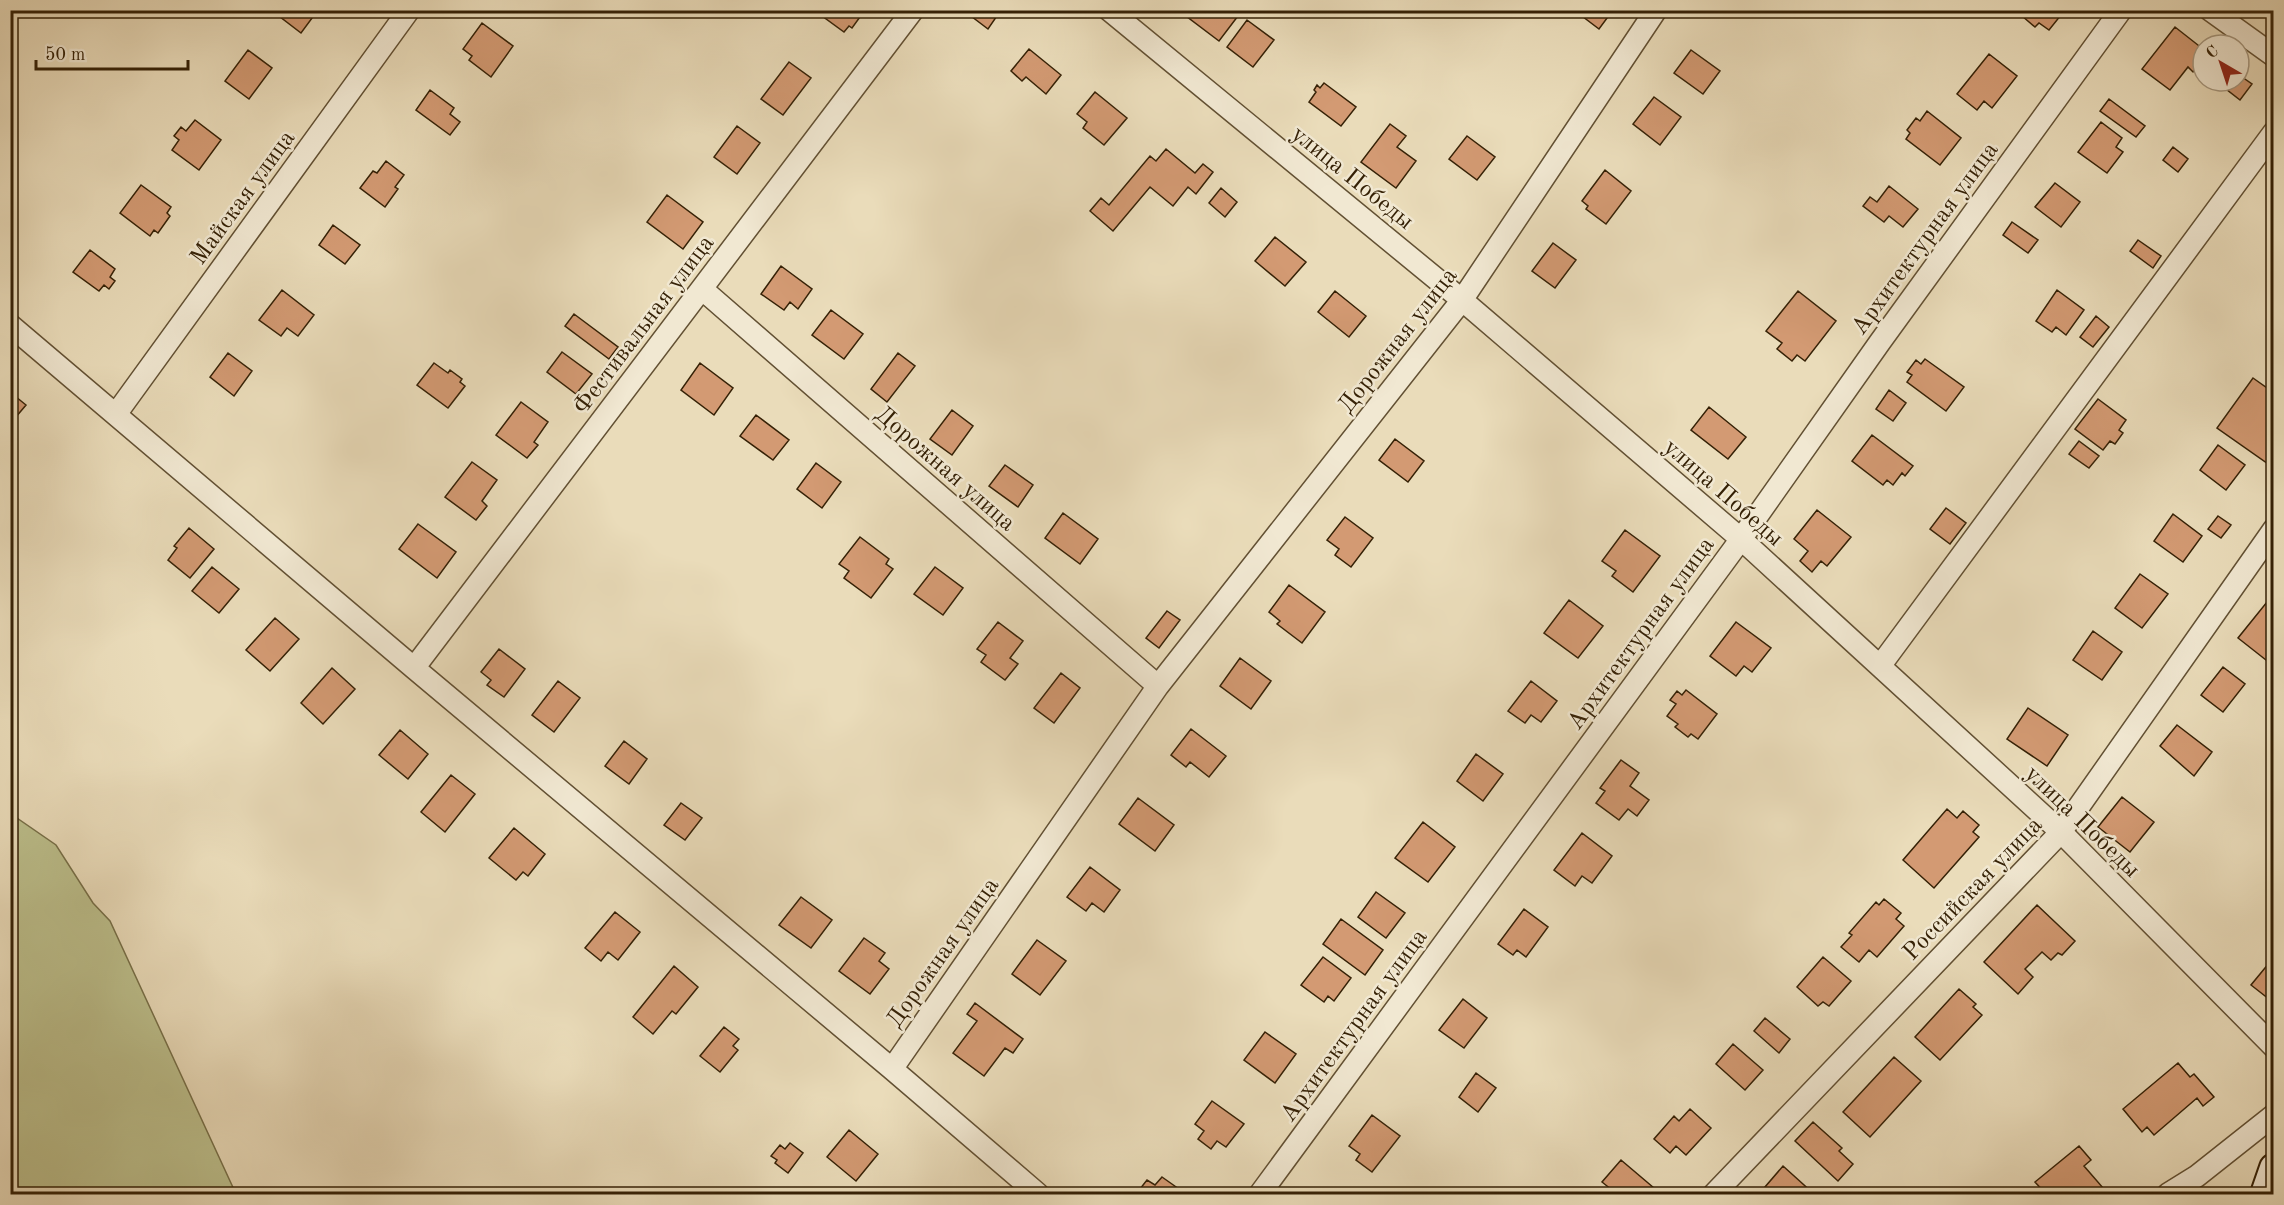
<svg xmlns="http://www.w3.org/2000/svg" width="2284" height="1205" font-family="'Old Standard TT',serif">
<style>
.green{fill:#bcbf8c;stroke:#787049;stroke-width:1.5}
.building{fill:#d39a73;stroke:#352106;stroke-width:1.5}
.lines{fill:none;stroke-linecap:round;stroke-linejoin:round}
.street-casing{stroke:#625033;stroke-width:24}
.secondary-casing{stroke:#352106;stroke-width:32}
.street{stroke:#f1e8d2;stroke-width:21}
.secondary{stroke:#f1e8d2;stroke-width:28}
.labels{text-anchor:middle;stroke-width:5;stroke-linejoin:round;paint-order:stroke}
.street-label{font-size:24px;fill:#352106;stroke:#f1e8d2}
</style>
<rect width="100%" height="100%" fill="#eadcba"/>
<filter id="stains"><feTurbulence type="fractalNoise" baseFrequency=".00333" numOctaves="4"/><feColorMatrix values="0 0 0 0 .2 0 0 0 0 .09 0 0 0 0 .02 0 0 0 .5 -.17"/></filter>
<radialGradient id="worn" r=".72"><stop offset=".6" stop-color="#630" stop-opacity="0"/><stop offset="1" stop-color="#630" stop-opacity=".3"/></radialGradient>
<path class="green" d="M10 804 17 818 56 845 93 903 110 921 236 1194H11Z"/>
<path class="building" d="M277 10H318L301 33 275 13Z
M820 10H865L852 28 849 26 844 32 818 13Z
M963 10H1001L988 29Z
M1190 10H1239L1241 12 1219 41 1186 16Z
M1574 10H1613L1599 29Z
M2024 10H2065L2049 30 2039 23 2035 27 2022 16 2025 12Z
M1247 20 1274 40 1253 67 1227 47Z
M482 23 513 46 491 77 469 60 472 56 463 49Z
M2175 27 2203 49 2196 57 2201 62 2193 72 2188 67 2170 90 2142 69Z
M1029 49 1061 75 1046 94 1026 77 1022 81 1011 71Z
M248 50 272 68 249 99 225 81Z
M1691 50 1720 71 1703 94 1674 73Z
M1989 54 2017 76 1992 108 1984 101 1977 110 1957 94Z
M789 62 811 78 783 115 761 99Z
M2239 75 2252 84 2240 100 2226 89 2232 81H2239Z
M1324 83 1356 107 1341 126 1309 102 1316 92 1314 90 1317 85 1320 88Z
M430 90 454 108 450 114 460 122 450 135 416 110Z
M1095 92 1127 118 1104 145 1083 128 1087 122 1077 114Z
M1654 97 1681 117 1660 145 1633 124Z
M2109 99 2145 126 2136 137 2100 111Z
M1927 111 1961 138 1940 165 1906 139 1910 133 1907 130 1916 118 1920 121Z
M195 120 221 140 199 170 172 150 179 140 174 136 181 127 186 131Z
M2101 122 2122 138 2116 147 2123 152 2107 173 2078 152Z
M1390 124 1406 136 1397 147 1416 161 1396 188 1361 162Z
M737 126 760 143 737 174 714 157Z
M1467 136 1495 157 1477 180 1449 159Z
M2173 147 2188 159 2178 172 2163 160Z
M1166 149 1195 173 1203 164 1213 172 1196 194 1188 187 1173 206 1150 187 1113 231 1090 211 1101 198 1109 205 1150 156 1156 161Z
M386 161 404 175 395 187 398 189 385 207 360 188 373 171 377 173Z
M1605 170 1631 191 1606 224 1586 209 1588 206 1582 201Z
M2055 183 2080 202 2061 227 2035 207Z
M141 185 171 207 167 213 170 216 158 233 154 230 150 236 120 213Z
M1889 186 1918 209 1903 227 1889 216 1884 222 1863 206 1870 197 1877 202Z
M1221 188 1237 202 1225 217 1209 203Z
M667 195 703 222 683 249 647 222Z
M2012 222 2038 240 2028 253 2003 235Z
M333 225 360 245 345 264 319 245Z
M1275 237 1306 262 1285 286 1255 261Z
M2138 240 2161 256 2153 268 2130 251Z
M1553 243 1576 260 1555 288 1532 271Z
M90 250 115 269 110 277 115 281 109 289 104 285 99 291 73 272Z
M781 266 812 289 798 309 790 302 784 310 761 294Z
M282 290 314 315 298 336 287 328 281 336 259 320Z
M2057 290 2084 310 2066 335 2056 327 2052 332 2036 321Z
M1335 291 1366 316 1349 337 1318 312Z
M1798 291 1836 321 1805 361 1797 355 1792 361 1777 349 1782 343 1766 331Z
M831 310 863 334 844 359 812 335Z
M574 314 618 347 609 359 565 326Z
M2096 316 2109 327 2093 347 2080 337Z
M562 352 592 374 576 394 547 372Z
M228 353 252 371 234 396 210 377Z
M898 353 915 366 887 402 871 389Z
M1925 359 1964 387 1946 411 1907 382 1912 375 1907 372 1916 360 1921 364Z
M434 363 448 373 450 370 462 379 460 382 465 386 448 408 417 385Z
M700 363 733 388 714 415 681 390Z
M2253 378 2274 393V440L2268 447 2274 451V468L2217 428Z
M1889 390 1906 403 1893 421 1876 409Z
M10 392 26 405 10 424Z
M2098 399 2126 420 2119 430 2123 433 2115 444 2110 441 2103 450 2075 429Z
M521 402 548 422 534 442 538 445 527 458 496 435Z
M1709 407 1746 437 1728 459 1691 430Z
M952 410 973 426 952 455 930 439Z
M756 415 789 440 773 460 740 436Z
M1872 435 1913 466 1905 476 1902 473 1893 485 1887 480 1883 485 1852 461Z
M1395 439 1424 461 1408 482 1379 460Z
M2079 441 2099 456 2089 468 2069 454Z
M2218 445 2245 465 2226 490 2200 470Z
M472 462 497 480 482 501 487 506 476 520 445 497Z
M816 463 841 482 822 508 797 489Z
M1005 465 1033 485 1018 507 989 486Z
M1946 508 1966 523 1950 544 1930 529Z
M1817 510 1851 537 1827 566 1821 561 1812 572 1800 561 1808 551 1794 539Z
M1063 513 1098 539 1080 564 1045 538Z
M2173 514 2202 536 2183 562 2154 541Z
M2218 516 2231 525 2221 538 2208 529Z
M1345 517 1373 538 1351 567 1335 555 1339 549 1327 540Z
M418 524 456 552 437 578 399 549Z
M189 528 214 549 190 578 168 560 177 548 174 546Z
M1625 530 1660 556 1633 592 1612 576 1616 571 1602 561Z
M860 537 889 559 886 564 893 569 871 598 844 578 849 571 839 564Z
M212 567 239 589 219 613 192 591Z
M935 567 963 588 943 615 914 594Z
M2140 574 2168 594 2142 628 2115 608Z
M1289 585 1325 612 1302 643 1277 624 1280 621 1269 612Z
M1569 600 1603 626 1578 658 1544 633Z
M2267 602 2274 608V649L2266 660 2238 638Z
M1167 611 1180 620 1159 648 1146 638Z
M275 618 299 639 270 671 246 650Z
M998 622 1023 641 1010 658 1018 664 1005 680 981 662 986 655 977 649Z
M1736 622 1771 648 1752 672 1744 666 1736 676 1710 656Z
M2093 631 2122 652 2102 680 2073 660Z
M499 649 525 669 504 697 487 685 491 680 481 672Z
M1240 658 1271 681 1251 709 1220 686Z
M2223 667 2245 684 2223 712 2201 695Z
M332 668 355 689 323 724 301 703Z
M1061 673 1080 688 1054 723 1034 708Z
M558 681 580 698 554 732 532 715Z
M1531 681 1557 701 1541 722 1531 715 1525 723 1508 711Z
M1686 690 1717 714 1698 739 1691 734 1688 737 1675 727 1678 724 1667 716 1676 704 1670 700 1677 691 1682 695Z
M2028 708 2068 735 2047 766 2007 739Z
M2177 725 2212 752 2194 776 2160 746Z
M1191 729 1226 756 1209 777 1190 762 1186 767 1171 755Z
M400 730 428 754 408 779 379 755Z
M624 741 647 759 629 784 605 766Z
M1476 754 1503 774 1483 801 1457 781Z
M1621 760 1639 773 1630 786 1649 800 1637 816 1628 809 1619 820 1596 803 1605 791 1600 788Z
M451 775 475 794 445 832 421 812Z
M2122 797 2154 822 2130 852 2098 827Z
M1138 798 1174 825 1155 851 1119 824Z
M681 803 702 818 685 840 664 825Z
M1947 809 1957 818 1963 811 1979 825 1973 832 1979 837 1934 888 1903 860Z
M1423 822 1455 847 1428 882 1395 858Z
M514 828 545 854 528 876 523 872 516 880 489 858Z
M1582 833 1612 856 1592 883 1582 876 1575 886 1554 870Z
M1090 867 1120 890 1104 912 1092 903 1086 911 1067 897Z
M1376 892 1405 913 1386 938 1358 917Z
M801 897 832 920 811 948 779 925Z
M1884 899 1901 913 1896 919 1904 926 1877 957 1869 950 1859 962 1841 947 1852 935 1849 933 1876 902 1879 905Z
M2037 905 2075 941 2062 955 2058 953 2051 960 2042 952 2025 969 2033 977 2018 994 1984 962Z
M1524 909 1548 927 1526 957 1517 950 1513 955 1498 944Z
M615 912 640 932 618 960 608 952 601 961 585 948Z
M1341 919 1383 950 1365 975 1323 944Z
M864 938 885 953 879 961 889 969 870 994 839 971Z
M1037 940 1066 961 1040 995 1012 974Z
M1323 957 1351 978 1334 1001 1328 996 1324 1002 1301 985Z
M1823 957 1851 981 1829 1006 1823 1002 1818 1006 1797 987Z
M2274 957V1003L2251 985Z
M674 966 698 987 676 1014 672 1011 653 1034 633 1017Z
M1959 989 1976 1004 1973 1007 1982 1015 1940 1060 1915 1037Z
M1463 999 1487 1018 1464 1048 1439 1030Z
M975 1003 1023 1039 1013 1053 1005 1048 984 1076 953 1053 977 1021 967 1014Z
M1765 1018 1790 1039 1779 1053 1754 1031Z
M724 1027 739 1039 733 1046 738 1050 720 1072 700 1056Z
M1265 1032 1296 1054 1275 1083 1244 1060Z
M1733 1044 1763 1070 1745 1090 1716 1064Z
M1894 1057 1921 1081 1870 1137 1843 1112Z
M2178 1063 2190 1077 2194 1074 2214 1097 2203 1106 2197 1098 2154 1135 2147 1127 2142 1132 2123 1109Z
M1476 1073 1496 1088 1478 1112 1459 1097Z
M1212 1101 1244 1124 1226 1147 1217 1141 1211 1149 1198 1139 1204 1131 1195 1124Z
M1690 1109 1711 1128 1686 1155 1676 1146 1670 1153 1654 1139 1674 1116 1679 1121Z
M1372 1115 1400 1136 1372 1172 1356 1160 1360 1154 1349 1146Z
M1813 1122 1842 1148 1839 1151 1853 1164 1838 1181 1795 1141Z
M849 1130 878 1154 856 1181 827 1157Z
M790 1143 803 1153 788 1173 775 1163 777 1160 771 1156 780 1145 785 1149Z
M2079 1146 2091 1160 2084 1166 2104 1189 2097 1194H2046L2035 1182Z
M1621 1160 1654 1188 1648 1194H1617L1602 1182Z
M1783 1166 1814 1194H1774L1765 1187Z
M1162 1177 1186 1194H1136L1147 1180 1155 1185Z"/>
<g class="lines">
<g class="street-casing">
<path id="street" d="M1109 10 1462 300 1741 539 2061 832 2274 1047
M2210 10 2274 56
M702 289 1158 686
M10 325 414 668 892 1069 1038 1194
M116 414 409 10
M1880 666 2274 132
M414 668 913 10
M892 1069 1158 686 1462 300 1656 10
M1260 1194 1741 539 1880 342 2121 10
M1714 1194 2061 832 2274 529
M2168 1194 2197 1176 2274 1115"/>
</g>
<g class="secondary-casing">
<path id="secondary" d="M2265 1194 2274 1168"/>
</g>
<use href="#street" class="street"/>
<use href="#secondary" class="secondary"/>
</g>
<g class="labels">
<g class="street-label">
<text transform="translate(1353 177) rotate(39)" y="8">улица Победы</text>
<text transform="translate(242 197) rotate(-54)" y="8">Майская улица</text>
<text transform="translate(1924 238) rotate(-54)" y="8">Архитектурная улица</text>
<text transform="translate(643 324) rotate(-53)" y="8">Фестивальная улица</text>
<text transform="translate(1397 340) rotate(-52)" y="8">Дорожная улица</text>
<text transform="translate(946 468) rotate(41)" y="8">Дорожная улица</text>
<text transform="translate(1724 492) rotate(41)" y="8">улица Победы</text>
<text transform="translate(1640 633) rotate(-54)" y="8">Архитектурная улица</text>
<text transform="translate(2083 821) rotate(44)" y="8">улица Победы</text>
<text transform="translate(1972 888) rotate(-46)" y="8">Российская улица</text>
<text transform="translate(942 952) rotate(-55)" y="8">Дорожная улица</text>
<text transform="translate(1353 1025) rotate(-54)" y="8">Архитектурная улица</text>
</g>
</g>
<rect width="2284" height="1205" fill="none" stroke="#eadcba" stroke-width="36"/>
<rect x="12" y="12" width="2260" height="1181" fill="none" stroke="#352106" stroke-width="3"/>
<rect x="18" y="18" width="2248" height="1169" fill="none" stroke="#352106" stroke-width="1.5"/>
<g transform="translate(2221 63) rotate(321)"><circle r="28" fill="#f1e8d2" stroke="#a69880" stroke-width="1.5"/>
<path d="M0-4.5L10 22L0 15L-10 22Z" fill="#8f2418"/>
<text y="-9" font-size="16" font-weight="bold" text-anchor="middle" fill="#352106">С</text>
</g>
<path d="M36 60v9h152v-9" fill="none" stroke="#352106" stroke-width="3"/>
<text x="45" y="60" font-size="18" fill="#352106" stroke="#f1e8d2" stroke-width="4.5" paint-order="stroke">50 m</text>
<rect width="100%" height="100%" filter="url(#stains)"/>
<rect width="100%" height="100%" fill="url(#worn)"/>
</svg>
